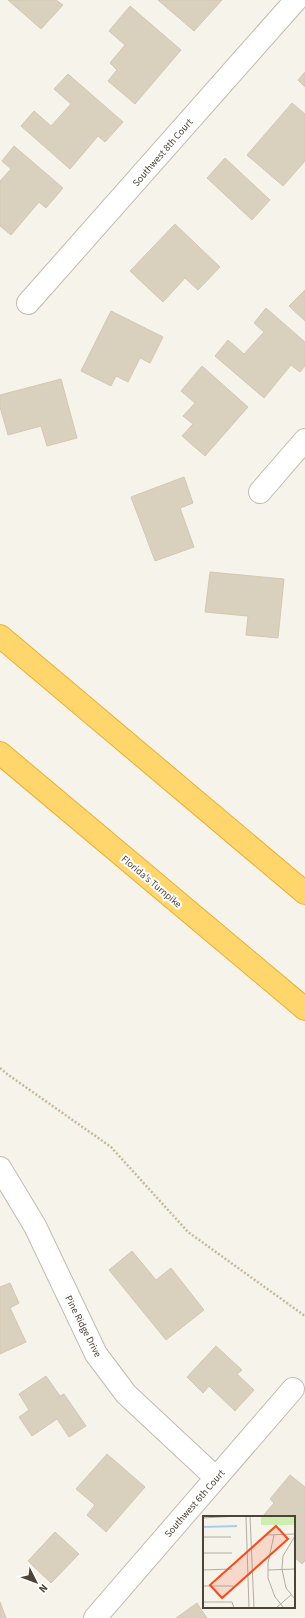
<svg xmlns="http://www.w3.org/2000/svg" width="305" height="1618" font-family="'Source Sans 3',sans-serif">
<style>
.building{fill:#d9d0be;stroke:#d4c8b1}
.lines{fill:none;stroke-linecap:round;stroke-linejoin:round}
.minor-casing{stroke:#c2bcab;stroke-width:24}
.highway-casing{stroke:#e9b031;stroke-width:24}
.path{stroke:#c5b99c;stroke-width:2.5;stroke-dasharray:2 2;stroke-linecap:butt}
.minor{stroke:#fff;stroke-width:22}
.highway{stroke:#ffd66c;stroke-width:22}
.labels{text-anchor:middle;stroke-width:4;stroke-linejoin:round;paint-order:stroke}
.street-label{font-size:10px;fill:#4b4437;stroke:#fff}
.inset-river{fill:none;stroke:#a3cff6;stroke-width:2}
.inset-road{fill:none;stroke:#b2ada2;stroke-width:1}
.view{fill:#ff4818;fill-opacity:0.15;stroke:#ff4818;stroke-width:2}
.inset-edge{fill:none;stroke:#4b4437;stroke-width:2}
</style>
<rect width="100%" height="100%" fill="#f6f3ea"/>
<path class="building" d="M8 0H56L63 5 41 29Z
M158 0H222L194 31Z
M130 6 181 50 135 104 108 81 117 70 110 63 125 45 109 31Z
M305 72V87L298 80Z
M68 74 123 122 105 142 98 136 70 169 21 126 34 111 51 126 71 104 54 89Z
M292 103 305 114V161L283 186 247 155Z
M14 146 63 188 46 208 39 202 11 235 0 226V181L11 169 2 161Z
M225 158 270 200 252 220 207 178Z
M175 224 220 267 198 290 185 278 163 302 130 271Z
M305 290V321L289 306Z
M266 308 305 342V366L300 372 291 365 264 398 215 356 228 340 244 354 264 332 254 323Z
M111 311 163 337 150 363 140 358 128 382 116 376 111 386 81 371Z
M202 366 248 407 205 456 182 436 193 424 183 416 195 403 181 391Z
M61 379 77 438 47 446 41 426 8 435 0 407V395Z
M184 477 193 503 180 508 194 547 155 561 131 497Z
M210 572 284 579 278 638 246 635 248 616 205 612Z
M132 1251 156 1280 171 1268 204 1310 166 1340 109 1270Z
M10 1283 19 1303 10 1308 26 1342 0 1354V1287Z
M216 1346 242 1370 237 1374 254 1390 235 1411 209 1386 203 1393 187 1377Z
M46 1376 60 1396 64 1394 86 1426 69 1437 57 1419 32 1436 19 1417 29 1410 19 1394Z
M107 1454 145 1487 106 1532 87 1515 95 1505 76 1489Z
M290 1475 305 1487V1561L302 1564 294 1557V1517H262L274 1503 270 1499Z
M55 1532 79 1554 51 1583 28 1561Z
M0 1602 6 1618H0Z
M197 1603 207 1618H176Z"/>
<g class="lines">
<g class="minor-casing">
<path id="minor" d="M28 303 296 0
M260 492 305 440
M0 1168 35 1226 96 1354 126 1394 216 1478
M95 1618 293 1389"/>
</g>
<g class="highway-casing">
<path id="highway" d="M0 636 305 893
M0 753 305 1009"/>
</g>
<path class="path" d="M0 1068 7 1074 111 1147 188 1232 305 1316"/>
<use href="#minor" class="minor"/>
<use href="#highway" class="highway"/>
</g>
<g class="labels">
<g class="street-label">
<text transform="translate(162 152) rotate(-49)" y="4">Southwest 8th Court</text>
<text transform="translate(152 881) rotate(40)" y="4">Florida's Turnpike</text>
<text transform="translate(84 1326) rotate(63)" y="4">Pine Ridge Drive</text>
<text transform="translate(194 1503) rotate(-49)" y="4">Southwest 6th Court</text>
</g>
</g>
<g transform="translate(203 1516)">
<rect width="92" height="92" fill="#f6f3ea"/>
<path d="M58 0H92V9H58Z" fill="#ceedb0"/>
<path class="inset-river" d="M0 11 34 10"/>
<path class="inset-road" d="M43 0 46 92M47 0 51 92M0 2 35 0M64 19 92 18M71 19 65 47V62L72 81 81 92M92 20 80 40 79 53 83 72 92 83M0 21H28M0 37H29M0 54 29 53M65 54 92 53M0 70H30M0 86H29L31 92M73 92 88 79"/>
<path class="view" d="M73 10 85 23 19 82 7 69Z"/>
<rect width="92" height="92" class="inset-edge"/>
</g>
<g transform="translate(36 1582) rotate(132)" stroke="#ffffff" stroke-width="3" paint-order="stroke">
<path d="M0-3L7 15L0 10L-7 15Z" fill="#4b4437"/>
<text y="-6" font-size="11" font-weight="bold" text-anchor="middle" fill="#4b4437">N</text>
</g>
</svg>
